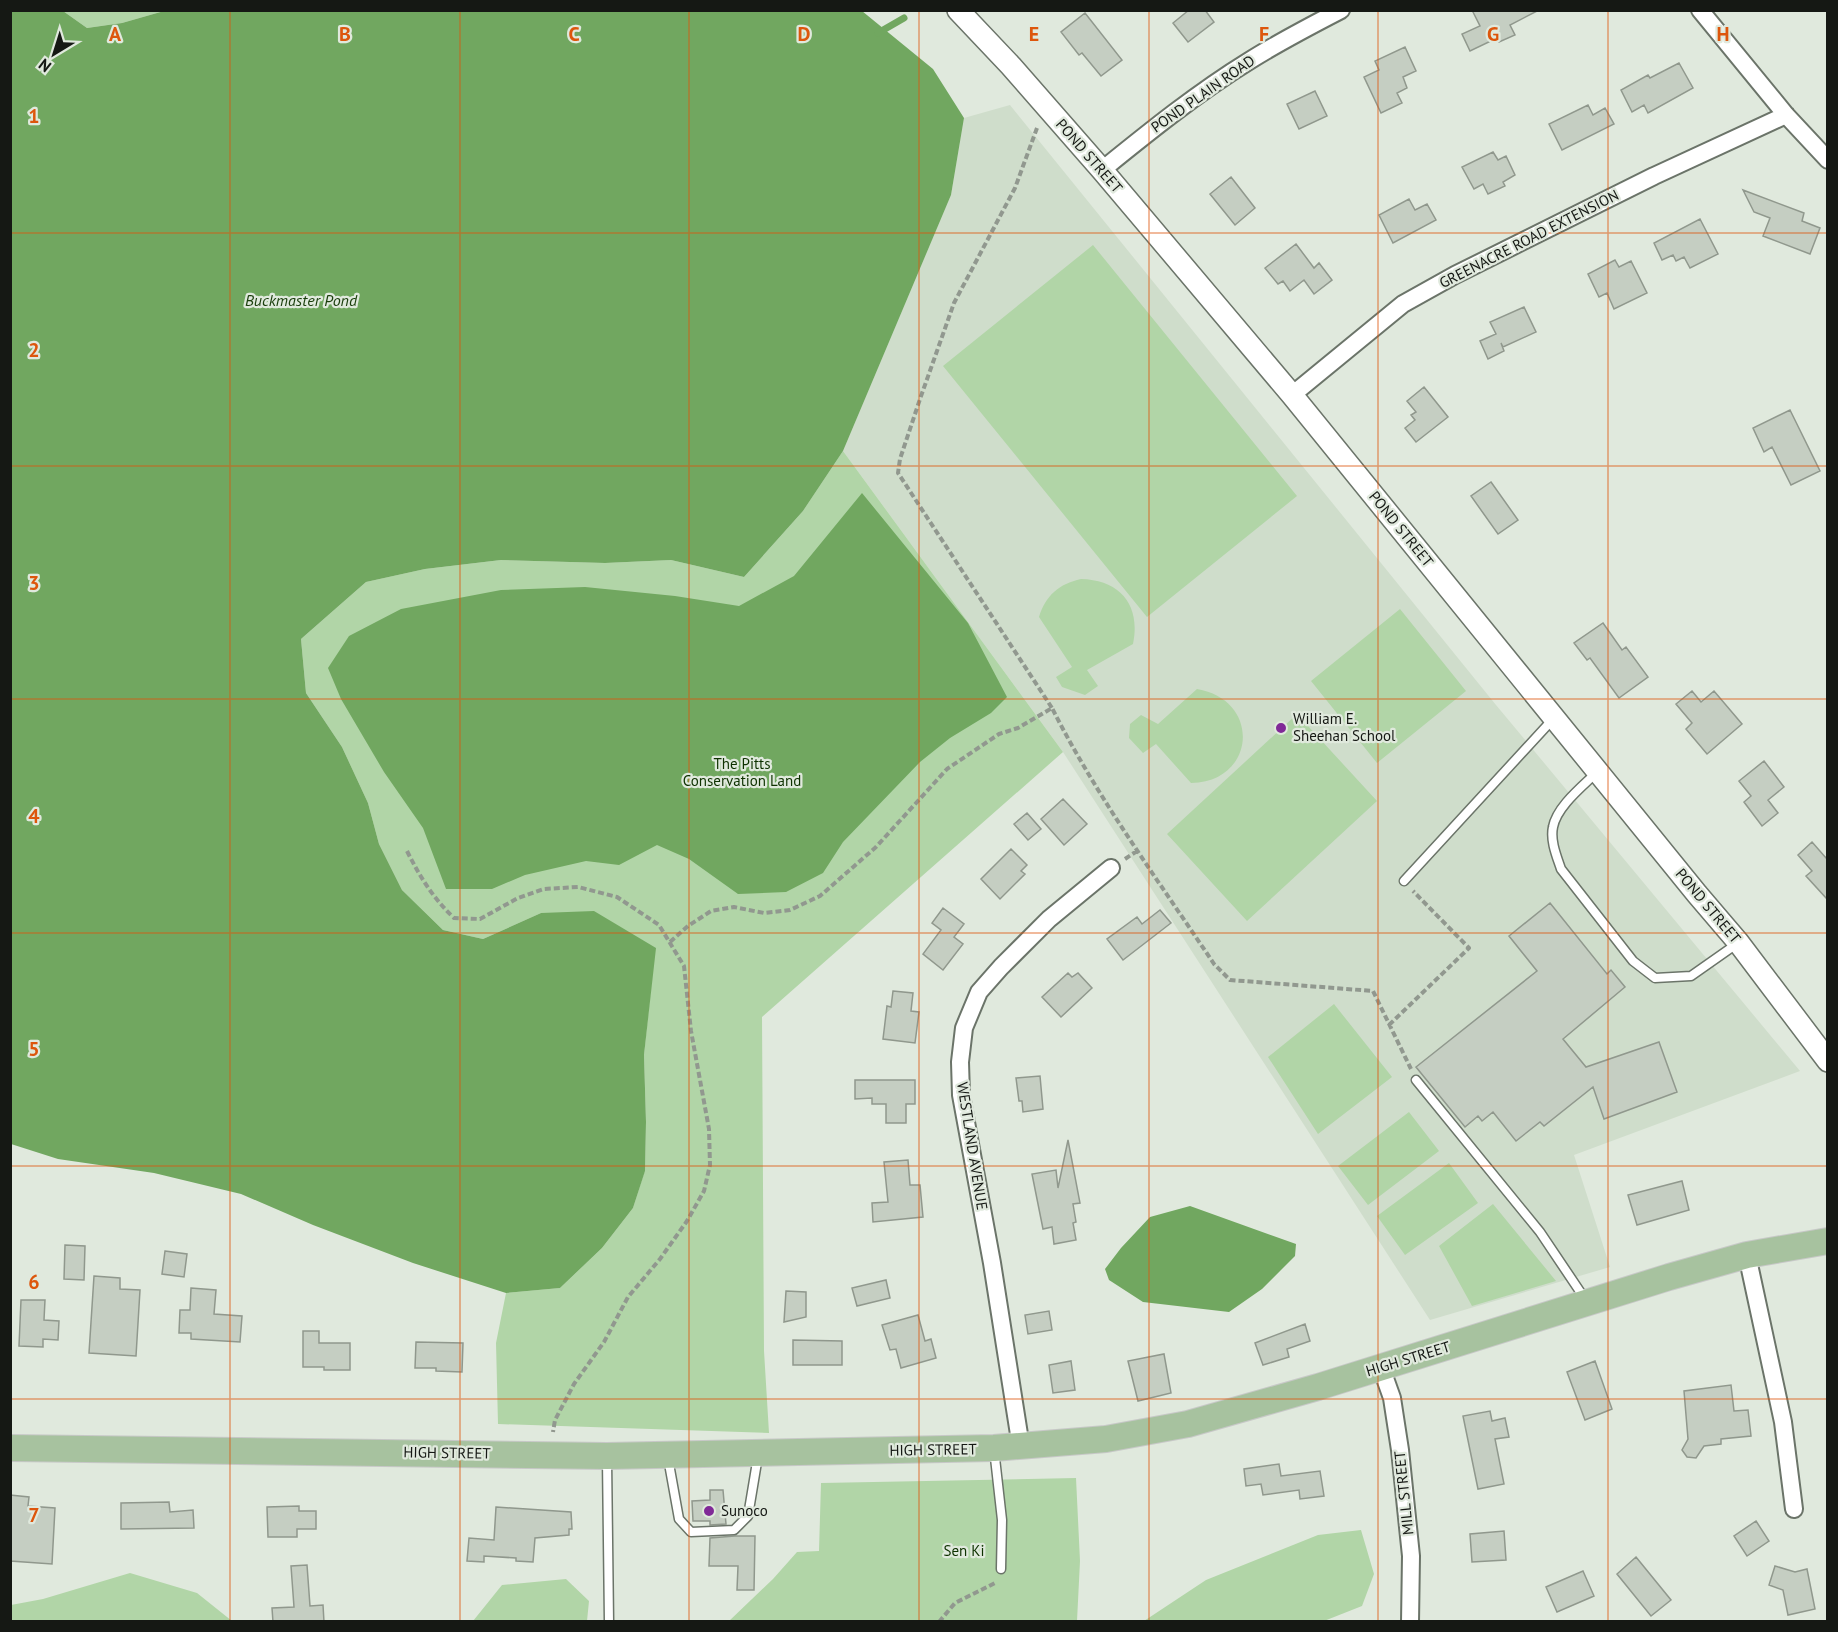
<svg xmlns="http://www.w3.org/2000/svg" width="1838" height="1632" font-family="'PT Sans',sans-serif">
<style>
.built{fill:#cfddcb}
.green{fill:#b1d5a7}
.water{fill:#71a760}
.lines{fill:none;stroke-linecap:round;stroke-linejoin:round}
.stream{stroke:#71a760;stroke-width:7}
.building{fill:#c5cec2;stroke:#90988d;stroke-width:1.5}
.service-casing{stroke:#6b7469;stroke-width:11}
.minor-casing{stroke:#6b7469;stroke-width:20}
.tertiary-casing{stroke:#6b7469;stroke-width:24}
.primary-casing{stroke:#c7c8c7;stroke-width:28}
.path{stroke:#91988f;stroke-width:4;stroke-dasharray:6 3;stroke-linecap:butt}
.service{stroke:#fff;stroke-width:8}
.minor{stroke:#fff;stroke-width:16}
.tertiary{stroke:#fff;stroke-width:21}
.primary{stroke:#a7c29f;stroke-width:26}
.grid{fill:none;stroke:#dd560c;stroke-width:1.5;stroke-opacity:0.55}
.poi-dot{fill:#802997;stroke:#e0e9dd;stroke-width:2}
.labels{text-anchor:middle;stroke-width:4.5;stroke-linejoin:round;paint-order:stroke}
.street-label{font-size:15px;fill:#151814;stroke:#e0e9dd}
.poi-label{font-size:15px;fill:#151814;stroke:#e0e9dd;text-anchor:start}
.park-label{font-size:15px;fill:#0e3200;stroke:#e0e9dd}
.water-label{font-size:16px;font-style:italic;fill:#1a3e0c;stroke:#e0e9dd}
.grid-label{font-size:20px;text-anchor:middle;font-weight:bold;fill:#dd560c;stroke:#e0e9dd;stroke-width:4.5;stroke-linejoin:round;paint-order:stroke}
</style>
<rect width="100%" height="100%" fill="#e0e9dd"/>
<path class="built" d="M1010 105 1496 705 1800 1071 1574 1155 1610 1267 1430 1320 1063 752 843 451 951 195 964 118Z"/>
<path class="green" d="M63 11H164L122 23 87 28Z
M1093 245 1297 496 1147 617 943 366Z
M843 451 1063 752 762 1017 764 1351 769 1433 498 1424 496 1343 506 1293 560 1288 602 1248 633 1208 645 1170 646 1122 644 1055 655 948 541 913 483 939 443 930 402 890 379 844 368 803 342 747 306 693 301 639 366 582 425 569 501 560 605 563 671 560 744 577 803 511Z
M1081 579C1120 580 1141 605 1133 644L1087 670 1098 686 1085 695 1062 687 1056 677 1072 667 1039 617C1046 595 1059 584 1081 579Z
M1400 609 1466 691 1377 763 1311 681Z
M1197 689C1262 700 1256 782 1191 783L1156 744 1143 753 1129 738 1130 724 1141 715 1158 724Z
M1297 714 1377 801 1247 921 1167 834Z
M1334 1004 1392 1077 1318 1134 1268 1057Z
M1409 1112 1439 1151 1368 1205 1338 1166Z
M1449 1163 1478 1203 1405 1255 1377 1216Z
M1493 1204 1556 1281 1472 1306 1439 1246Z
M1076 1478 1080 1561 1077 1621 728 1622 773 1579 797 1552 819 1551 821 1483Z
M1361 1530 1374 1574 1362 1606 1324 1621H1144L1206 1580 1318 1535Z
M130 1573 197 1593 232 1621H11V1605L43 1599Z
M566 1579 589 1601 587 1621H473L502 1585Z"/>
<path class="water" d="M164 11H862L933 69 964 118 951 195 843 451 803 511 744 577 671 560 605 563 501 560 425 569 366 582 301 639 306 693 342 747 368 803 379 844 402 890 443 930 483 939 541 913 594 911 656 948 644 1055 646 1122 645 1171 633 1208 602 1248 560 1288 506 1293 413 1263 313 1225 241 1194 154 1173 58 1159 11 1144V11H63L87 28 122 23Z
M862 493 968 623 1007 697 991 713 950 738 920 762 843 842 823 873 786 892 738 894 689 859 657 845 619 865 586 861 525 875 492 889H446L423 828 384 772 341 699 328 668 349 636 401 609 501 590 585 587 675 596 739 606 794 576Z
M1190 1206 1296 1244 1295 1256 1262 1289 1229 1312 1143 1302 1109 1280 1105 1269 1121 1248 1150 1217Z"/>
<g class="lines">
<path class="stream" d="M878 33 904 18"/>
</g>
<path class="building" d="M1189 10H1205L1214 22 1188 42 1173 23Z
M1472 10H1539L1510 25 1515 35 1499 42 1497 38 1470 51 1462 34 1480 26Z
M1085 13 1122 60 1101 76 1082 53 1079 55 1061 32Z
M1405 47 1416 71 1403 77 1407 88 1397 93 1402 103 1381 113 1364 77 1379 70 1375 61Z
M1679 63 1693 88 1648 113 1644 105 1632 112 1621 90 1648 75 1650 78Z
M1315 91 1327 116 1299 129 1287 104Z
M1588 105 1593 115 1605 108 1614 124 1562 150 1549 124Z
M1493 152 1498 160 1506 156 1515 175 1503 182 1505 186 1488 194 1483 184 1474 189 1462 167Z
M1231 177 1255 208 1235 225 1210 194Z
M1743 190 1804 213 1802 221 1820 228 1810 254 1763 236 1770 218 1754 212Z
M1409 199 1415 210 1427 204 1436 220 1393 243 1379 215Z
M1700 219 1718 254 1690 268 1684 257 1676 261 1673 255 1662 260 1654 243Z
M1296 244 1314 268 1319 263 1332 280 1314 294 1304 280 1290 291 1283 281 1278 284 1265 268Z
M1615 260 1619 267 1631 261 1647 293 1614 309 1607 293 1599 297 1588 274Z
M1524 307 1536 332 1503 347 1501 343 1504 351 1488 359 1480 341 1496 334 1490 322Z
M1424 387 1448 417 1416 442 1405 428 1415 420 1411 415 1416 412 1407 401Z
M1790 410 1820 471 1791 485 1772 447 1764 452 1753 428Z
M1491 482 1518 520 1498 534 1471 496Z
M1603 623 1622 650 1626 647 1648 677 1619 698 1590 658 1587 660 1574 643Z
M1692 691 1701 702 1714 691 1742 724 1707 754 1686 729 1692 723 1676 704Z
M1764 761 1784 787 1768 800 1778 813 1762 826 1744 802 1751 796 1739 781Z
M1063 799 1087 824 1064 845 1041 819Z
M1027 813 1041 829 1028 840 1014 824Z
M1812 842 1826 858 1827 856V899L1806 876 1812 871 1798 855Z
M1011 849 1027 865 1021 871 1025 874 1000 899 981 879Z
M1550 903 1607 974 1611 970 1625 987 1563 1039 1586 1067 1659 1042 1677 1092 1604 1119 1593 1087 1544 1126 1540 1122 1516 1141 1493 1112 1482 1121 1478 1116 1465 1127 1416 1067 1537 971 1509 936Z
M943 908 964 924 954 937 963 944 943 970 923 954 941 930 932 923Z
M1160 910 1171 923 1123 960 1107 939 1137 917 1142 924Z
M1068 973 1072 977 1078 973 1092 988 1061 1017 1042 997Z
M893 991 913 993 911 1011 919 1012 915 1043 883 1039 887 1006 891 1007Z
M1040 1076 1043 1109 1023 1112 1022 1101H1019L1016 1078Z
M855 1080H915V1104H906V1123H886V1104H872V1098L855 1099Z
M1068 1140 1080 1203 1073 1204 1076 1222 1073 1223 1076 1240 1054 1244 1052 1227 1043 1229 1032 1174 1056 1170 1058 1188Z
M908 1160 910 1185H920L923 1217 873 1222 872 1203 888 1202 884 1162Z
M1682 1181 1689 1210 1637 1225 1628 1195Z
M65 1245 85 1246 84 1280 64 1279Z
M165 1251 187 1254 184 1277 162 1274Z
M94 1276 120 1278V1289L140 1290 136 1356 89 1353Z
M886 1280 890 1298 857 1306 852 1288Z
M191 1288 216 1290 214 1314 242 1316 240 1342 191 1339V1333H179L180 1310H190Z
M786 1291 806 1292V1317L784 1322Z
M21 1300H45L44 1320 59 1321 58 1340 43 1339V1347L19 1346Z
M1049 1311 1052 1330 1028 1334 1025 1315Z
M918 1315 925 1341 931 1339 936 1358 901 1368 896 1349 890 1350 882 1325Z
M1305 1324 1310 1341 1287 1349 1289 1357 1263 1365 1255 1343Z
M303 1331H319V1343H350V1370H324V1367H303Z
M793 1340 842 1341V1365H793Z
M416 1342 463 1343 462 1372 436 1371V1368H415Z
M1164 1354 1171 1393 1138 1401 1128 1361Z
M1071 1361 1075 1390 1053 1393 1049 1365Z
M1595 1361 1612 1409 1585 1420 1567 1372Z
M1731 1385 1734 1411 1748 1410 1751 1436 1721 1439V1444L1704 1446 1696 1458 1687 1457 1682 1450 1688 1439 1684 1391Z
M1490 1411 1492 1421 1505 1418 1509 1437 1495 1439 1504 1484 1478 1489 1463 1416Z
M1279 1464 1281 1476 1320 1471 1324 1496 1300 1499 1299 1490 1263 1495 1261 1484 1246 1486 1244 1469Z
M710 1490H723L726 1524 710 1525V1521H693L692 1501 710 1500Z
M10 1495 29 1497 28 1506 55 1508 52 1564 10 1561Z
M169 1502 170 1512 193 1510 194 1528 121 1529V1503Z
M299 1506V1511H316V1529H297V1537H268L267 1507Z
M496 1507 571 1512 572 1529H569V1535L535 1538 533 1562 516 1561V1558L484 1556V1562L467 1561 469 1538 494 1540Z
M1756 1521 1769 1541 1747 1556 1734 1536Z
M1504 1531 1506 1560 1472 1562 1470 1534Z
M735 1536H755L754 1590H737L738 1566H709L710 1538Z
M1636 1557 1671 1600 1651 1616 1617 1574Z
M307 1565 310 1606 323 1605 324 1622H273L272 1608 294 1607 291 1566Z
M1775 1566 1795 1572 1807 1569 1815 1609 1788 1615 1783 1590 1769 1585Z
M1583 1571 1594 1596 1557 1612 1546 1587Z"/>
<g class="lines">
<g class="service-casing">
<path id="service" d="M1597 772C1583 786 1557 806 1553 827 1550 841 1557 857 1561 869L1633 961 1655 978 1691 976 1738 943
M1404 881 1554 718
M1416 1080 1540 1232 1585 1299
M994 1449 1002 1520 1001 1569
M668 1458 679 1519 691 1532 734 1530 748 1516 758 1456
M607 1459 609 1622"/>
</g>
<g class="minor-casing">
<path id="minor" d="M1700 10 1786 115 1828 160
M1102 170C1149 132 1197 93 1249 61 1279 42 1310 26 1341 10
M1292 395 1403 304 1455 275 1654 176 1786 115
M1747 1255 1783 1422 1794 1509
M1381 1367 1392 1398 1400 1450 1411 1556 1410 1622
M1021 1447 992 1263 961 1095 960 1062 964 1028 979 992 1001 967 1049 919 1111 868"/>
</g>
<g class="tertiary-casing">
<path id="tertiary" d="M958 10 1011 66 1102 170 1292 395 1697 894 1738 942 1828 1061"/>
</g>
<g class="primary-casing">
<path id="primary" d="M10 1448 607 1456 994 1448 1106 1439 1188 1424 1318 1387 1669 1277 1747 1255 1828 1241"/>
</g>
<path class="path" d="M1037 128 1015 188 954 303 920 399 900 459 898 473 1052 708
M407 851C420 877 433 898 454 918L480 919 518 898 544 889 578 887 617 897 659 925 684 966 691 1031 709 1129 710 1165 704 1191 687 1221 660 1259 628 1297 604 1342 574 1384 555 1420 553 1432
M1125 859 1137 851
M670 942 688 926 711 911 734 907 764 913 790 910 820 896 876 847 947 769 999 734 1018 728 1052 708C1098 799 1158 880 1214 964L1230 980 1373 991 1411 1069
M1389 1025 1469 948 1413 891
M939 1622 955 1603 997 1582"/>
<use href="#service" class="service"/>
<use href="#minor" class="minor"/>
<use href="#tertiary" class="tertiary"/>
<use href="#primary" class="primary"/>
</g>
<path class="grid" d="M230 10V1622M460 10V1622M689 10V1622M919 10V1622M1149 10V1622M1378 10V1622M1608 10V1622M10 233H1828M10 466H1828M10 699H1828M10 933H1828M10 1166H1828M10 1399H1828"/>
<g class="poi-dot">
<circle cx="1281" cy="728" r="6"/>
<circle cx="709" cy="1511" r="6"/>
</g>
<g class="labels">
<g class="street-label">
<text transform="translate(1203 94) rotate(-35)" y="5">POND PLAIN ROAD</text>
<text transform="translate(1089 156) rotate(49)" y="5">POND STREET</text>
<text transform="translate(1529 239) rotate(-27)" y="5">GREENACRE ROAD EXTENSION</text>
<text transform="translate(1401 529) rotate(51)" y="5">POND STREET</text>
<text transform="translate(1708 906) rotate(50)" y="5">POND STREET</text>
<text transform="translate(972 1146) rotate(81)" y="5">WESTLAND AVENUE</text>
<text transform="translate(1408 1359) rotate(-17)" y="5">HIGH STREET</text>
<text transform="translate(933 1450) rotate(-1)" y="5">HIGH STREET</text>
<text transform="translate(447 1453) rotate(1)" y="5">HIGH STREET</text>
<text transform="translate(1404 1493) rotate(-96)" y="5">MILL STREET</text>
</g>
<g class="poi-label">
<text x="1293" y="724">William E.<tspan x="1293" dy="17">Sheehan School</tspan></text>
<text x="721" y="1516">Sunoco</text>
</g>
<g class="park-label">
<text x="742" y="769">The Pitts<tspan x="742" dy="17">Conservation Land</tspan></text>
<text x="964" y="1556">Sen Ki</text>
</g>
<g class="water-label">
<text x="301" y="306">Buckmaster Pond</text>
</g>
</g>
<g class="grid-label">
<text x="115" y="41">A</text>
<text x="345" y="41">B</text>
<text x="574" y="41">C</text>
<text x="804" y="41">D</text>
<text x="1034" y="41">E</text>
<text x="1264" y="41">F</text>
<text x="1493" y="41">G</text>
<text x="1723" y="41">H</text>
<text x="34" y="123">1</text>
<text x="34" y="357">2</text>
<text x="34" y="590">3</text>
<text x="34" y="823">4</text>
<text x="34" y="1056">5</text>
<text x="34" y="1289">6</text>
<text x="34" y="1522">7</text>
</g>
<rect width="1838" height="1632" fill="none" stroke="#151814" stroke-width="24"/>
<g transform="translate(54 54) rotate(218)" stroke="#e0e9dd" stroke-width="4.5" paint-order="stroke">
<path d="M0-4.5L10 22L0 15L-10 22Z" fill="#151814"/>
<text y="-9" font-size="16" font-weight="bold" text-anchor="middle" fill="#151814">N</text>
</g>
</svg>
